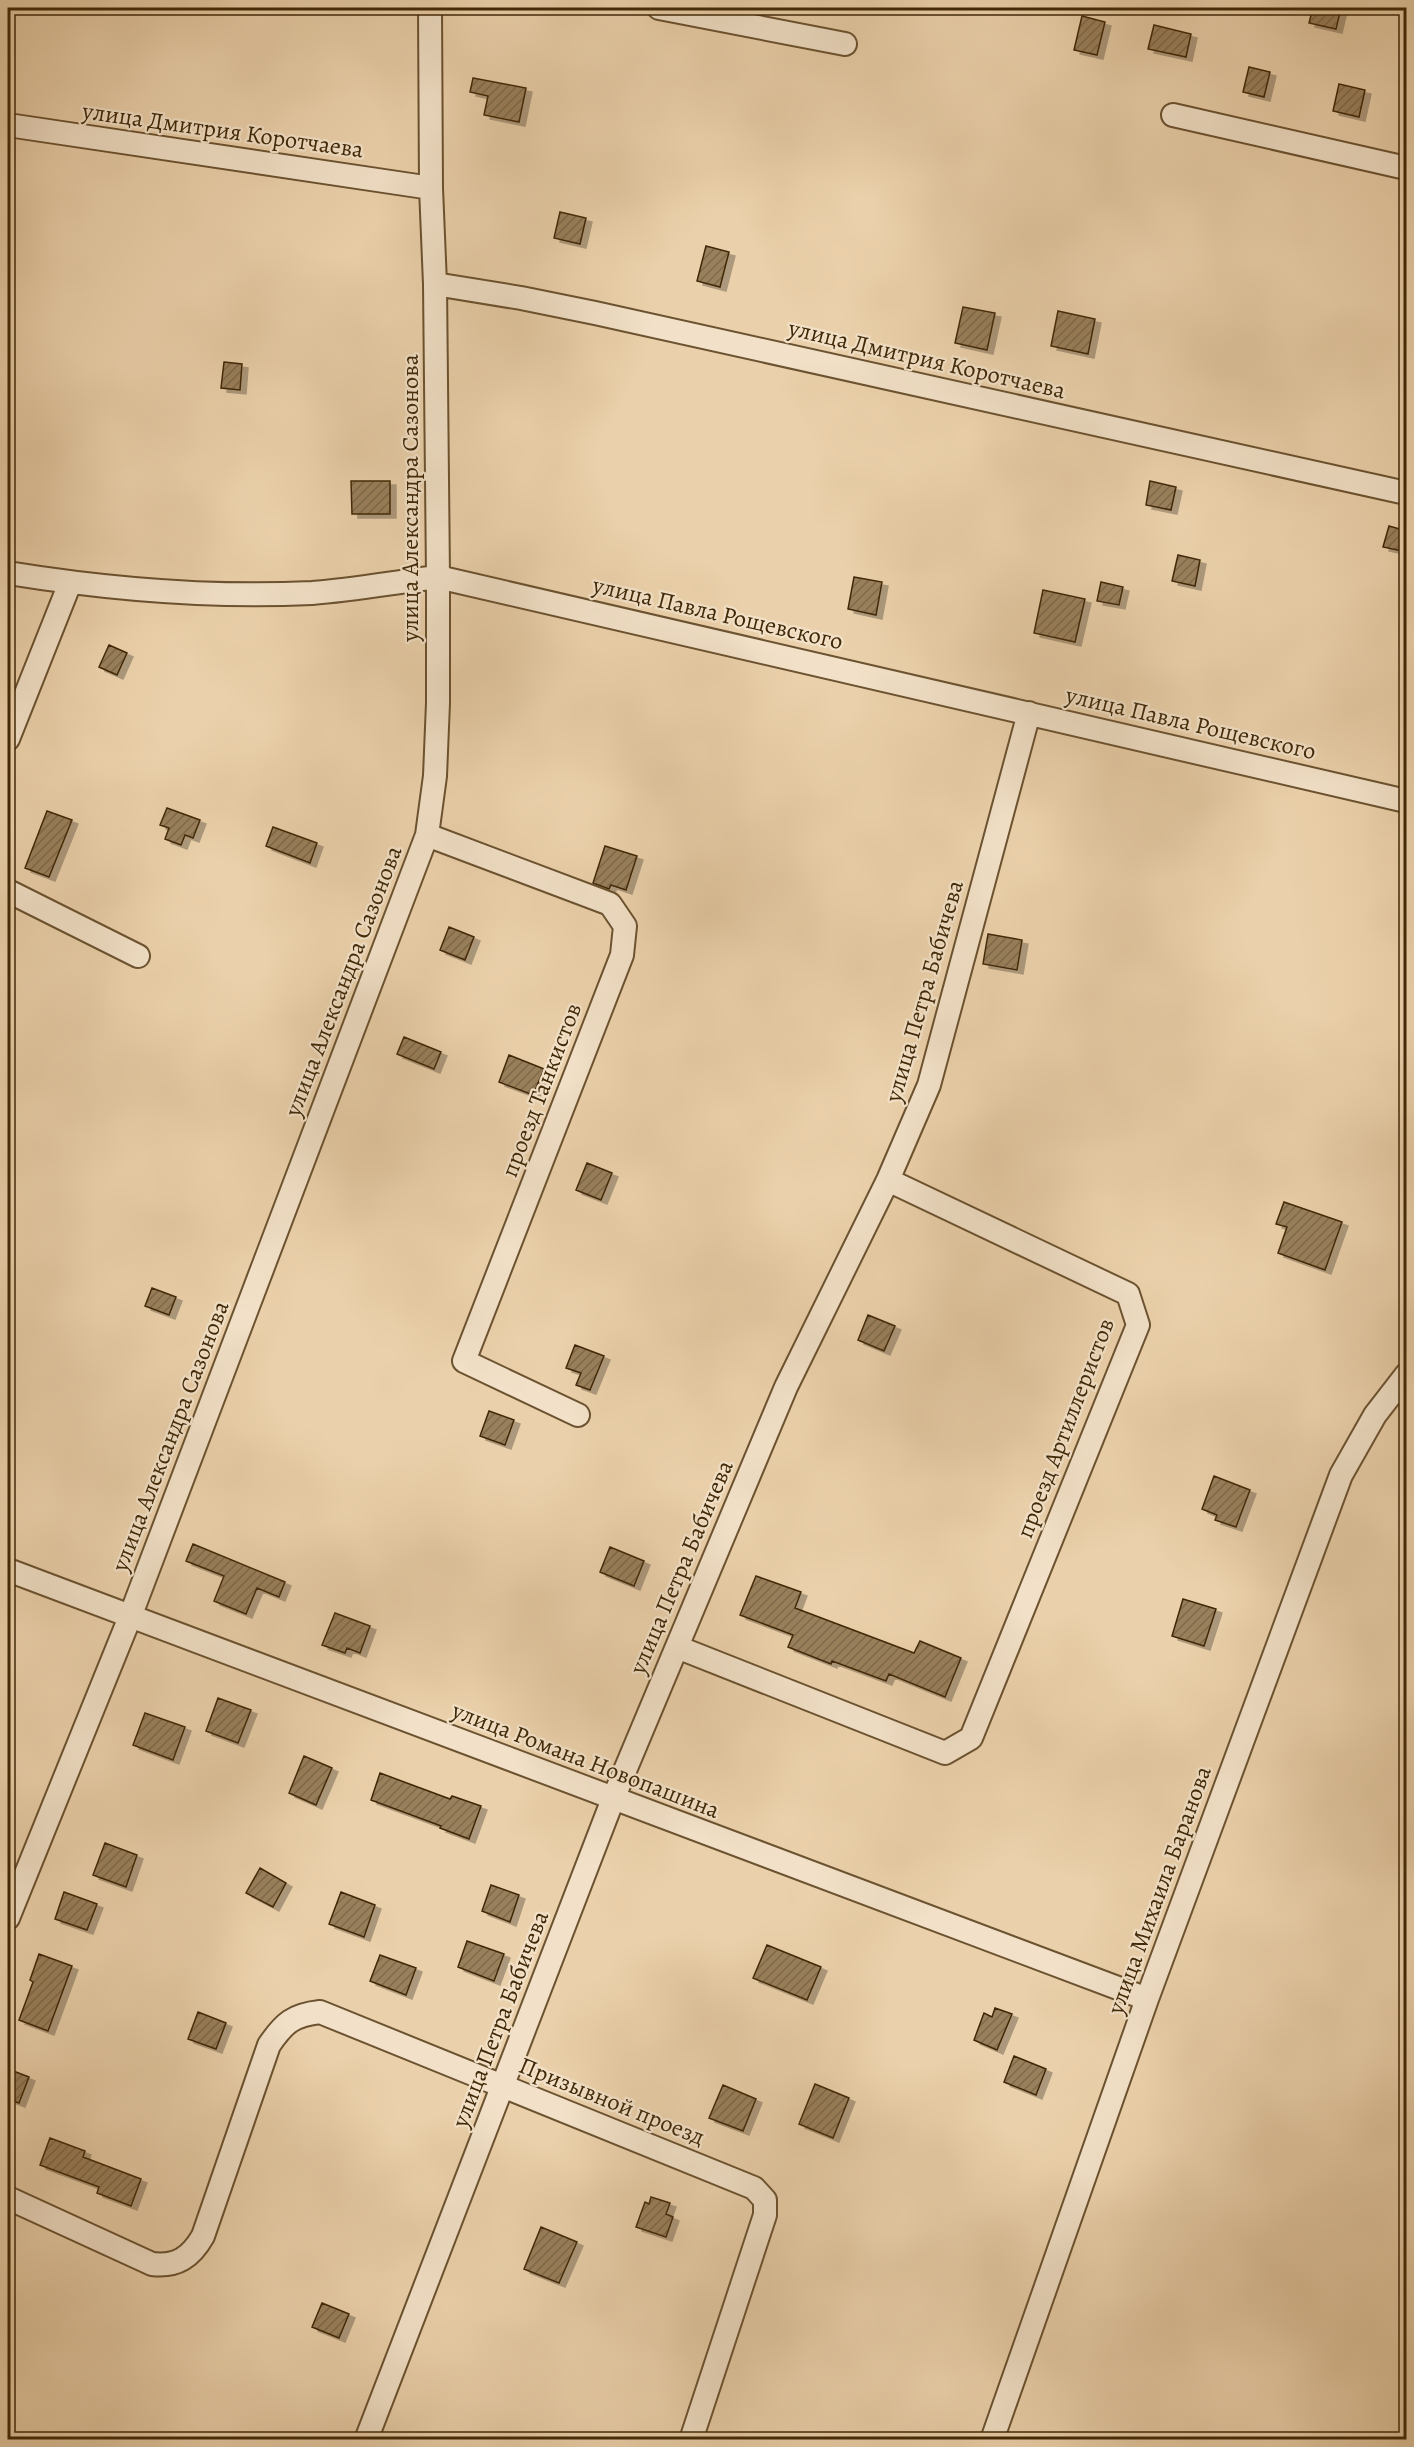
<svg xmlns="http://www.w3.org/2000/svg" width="1414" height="2447" font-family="Alegreya,serif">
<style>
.building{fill:url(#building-hatch);stroke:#402807;stroke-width:1.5;filter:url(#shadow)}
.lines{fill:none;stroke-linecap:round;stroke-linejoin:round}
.street-casing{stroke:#6b5230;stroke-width:26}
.street{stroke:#f2e1c8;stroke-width:22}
.labels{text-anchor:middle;stroke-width:4.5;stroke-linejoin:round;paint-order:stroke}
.street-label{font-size:24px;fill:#402807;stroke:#f2e1c8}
</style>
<defs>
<pattern id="building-hatch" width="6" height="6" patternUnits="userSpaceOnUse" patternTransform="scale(1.5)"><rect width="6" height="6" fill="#99805c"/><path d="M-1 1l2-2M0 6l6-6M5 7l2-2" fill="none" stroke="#7e694a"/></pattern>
<filter id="shadow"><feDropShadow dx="6" dy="4" stdDeviation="0" flood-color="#0004"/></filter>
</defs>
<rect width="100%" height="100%" fill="#ebd1ab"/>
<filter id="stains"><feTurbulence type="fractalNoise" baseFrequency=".00333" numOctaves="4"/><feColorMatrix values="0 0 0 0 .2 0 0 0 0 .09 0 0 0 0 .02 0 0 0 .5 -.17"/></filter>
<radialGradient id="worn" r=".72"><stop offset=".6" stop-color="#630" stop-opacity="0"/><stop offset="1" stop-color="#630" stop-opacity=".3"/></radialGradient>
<path class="building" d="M1313 8H1341L1336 29 1309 23Z
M1082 16 1105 22 1097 55 1074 50Z
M1154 25 1191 34 1186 57 1148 49Z
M1249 67 1270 72 1264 97 1243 92Z
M473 78 526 88 519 122 484 115 488 96 470 92Z
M1339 84 1365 90 1359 117 1333 111Z
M560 212 586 218 580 244 554 238Z
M706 246 729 252 720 287 697 281Z
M963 307 995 313 987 350 955 343Z
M1058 311 1095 319 1088 354 1051 346Z
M224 362 242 364 240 390 221 388Z
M351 481H390V514H352Z
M1150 481 1176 487 1171 510 1146 505Z
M1389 526 1407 531V552L1383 547Z
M1178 555 1200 560 1195 586 1172 581Z
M854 577 882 582 876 615 848 609Z
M1101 582 1123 587 1119 605 1097 601Z
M1043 590 1085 599 1075 642 1034 633Z
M109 645 127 653 117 675 99 667Z
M167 808 200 820 193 838 185 835 181 845 165 839 169 828 160 825Z
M47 811 72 820 49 877 25 868Z
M273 827 317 843 310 863 266 846Z
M605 846 637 856 626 890 611 885 609 889 593 883Z
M449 927 474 937 465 960 440 950Z
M988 934 1022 940 1017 970 983 964Z
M404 1037 441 1052 434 1069 397 1054Z
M509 1055 544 1069 533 1095 499 1082Z
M587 1163 612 1173 601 1200 576 1190Z
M1284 1202 1342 1222 1325 1270 1278 1253 1287 1227 1276 1224Z
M152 1288 176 1297 169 1315 145 1306Z
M868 1315 895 1326 884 1351 858 1340Z
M575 1345 604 1356 590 1390 576 1385 581 1373 566 1368Z
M489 1411 514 1420 505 1445 480 1436Z
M1214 1476 1250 1490 1236 1527 1215 1520 1217 1515 1202 1509Z
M193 1544 285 1582 279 1597 257 1588 246 1614 214 1601 224 1576 186 1561Z
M610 1547 644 1561 634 1586 600 1572Z
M756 1576 801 1592 795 1608 914 1653 920 1641 961 1658 945 1697 889 1674 886 1681 832 1661 831 1664 788 1647 793 1635 740 1615Z
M1183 1599 1216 1609 1204 1646 1172 1636Z
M335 1613 370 1626 360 1653 347 1648 345 1653 322 1645Z
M218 1698 251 1710 238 1743 206 1731Z
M145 1713 185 1727 173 1760 133 1745Z
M304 1756 332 1768 316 1805 289 1793Z
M380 1773 450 1799 452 1796 481 1806 469 1839 440 1828 441 1826 371 1800Z
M105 1843 137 1855 126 1887 93 1875Z
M260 1868 286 1883 273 1907 246 1893Z
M491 1885 519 1895 510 1922 482 1911Z
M64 1892 97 1904 87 1930 55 1919Z
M341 1892 375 1905 364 1937 329 1924Z
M467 1941 504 1954 494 1981 458 1967Z
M767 1945 821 1967 807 2000 753 1978Z
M39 1954 72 1966 48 2031 19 2020 33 1982 30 1980Z
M380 1955 416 1968 406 1995 370 1981Z
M995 2008 1012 2014 997 2050 974 2040 984 2013 992 2017Z
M198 2012 226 2023 216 2049 188 2039Z
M1014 2056 1046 2069 1036 2095 1004 2082Z
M8 2069 29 2077 19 2103 8 2099Z
M815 2084 849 2098 833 2138 799 2124Z
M723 2085 756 2099 743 2131 709 2118Z
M50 2138 85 2151 83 2157 141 2179 131 2206 97 2193 99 2187 40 2165Z
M651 2197 670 2203 666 2214 673 2217 666 2237 636 2227 645 2202 649 2204Z
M541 2227 577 2242 559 2283 524 2269Z
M322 2303 349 2314 339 2338 312 2327Z"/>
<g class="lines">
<g class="street-casing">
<path id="street" d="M659 8 845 44
M1173 115 1406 168
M8 125 431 188
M435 284 521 298 595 313 1406 493
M8 573C107 589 210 598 312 593 354 590 396 582 438 577L1406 801
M8 739 70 583
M427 835 610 904 625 926 622 955 464 1361 578 1415
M8 891 138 956
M8 1570 1147 1999
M677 1647 945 1753 971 1738 1138 1325 1128 1294 888 1180
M8 1918 130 1617 427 835 435 776 438 703V577L435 284 431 188 430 8
M8 2198 152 2264C177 2267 191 2257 203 2236L269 2045C284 2023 293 2015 320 2012L754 2188 765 2200V2215L691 2440
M366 2440 613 1799 786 1387 888 1180 929 1085 1029 713
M992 2440 1147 1999 1341 1475 1375 1415 1406 1375"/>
</g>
<use href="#street" class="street"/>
</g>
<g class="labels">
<g class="street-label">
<text transform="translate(223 130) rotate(8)" y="8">улица Дмитрия Коротчаева</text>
<text transform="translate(927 359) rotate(13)" y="8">улица Дмитрия Коротчаева</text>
<text transform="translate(410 498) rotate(-90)" y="8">улица Александра Сазонова</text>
<text transform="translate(718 613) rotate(13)" y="8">улица Павла Рощевского</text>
<text transform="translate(1191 723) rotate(13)" y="8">улица Павла Рощевского</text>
<text transform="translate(343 981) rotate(-69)" y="8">улица Александра Сазонова</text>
<text transform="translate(924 991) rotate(-74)" y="8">улица Петра Бабичева</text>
<text transform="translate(541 1090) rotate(-69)" y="8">проезд Танкистов</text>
<text transform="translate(1065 1428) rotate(-69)" y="8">проезд Артиллеристов</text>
<text transform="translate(170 1436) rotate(-69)" y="8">улица Александра Сазонова</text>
<text transform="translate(681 1567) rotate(-67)" y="8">улица Петра Бабичева</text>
<text transform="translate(586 1760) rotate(21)" y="8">улица Романа Новопашина</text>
<text transform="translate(1159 1890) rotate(-70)" y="8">улица Михаила Баранова</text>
<text transform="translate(500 2019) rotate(-69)" y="8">улица Петра Бабичева</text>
<text transform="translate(612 2101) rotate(22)" y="8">Призывной проезд</text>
</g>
</g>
<rect width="1414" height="2447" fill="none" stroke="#ebd1ab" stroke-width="30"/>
<rect x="9" y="9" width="1396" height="2429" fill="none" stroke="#402807" stroke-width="3"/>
<rect x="15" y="15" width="1384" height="2417" fill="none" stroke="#402807" stroke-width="1.5"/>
<rect width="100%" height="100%" filter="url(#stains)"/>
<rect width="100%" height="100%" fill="url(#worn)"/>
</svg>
